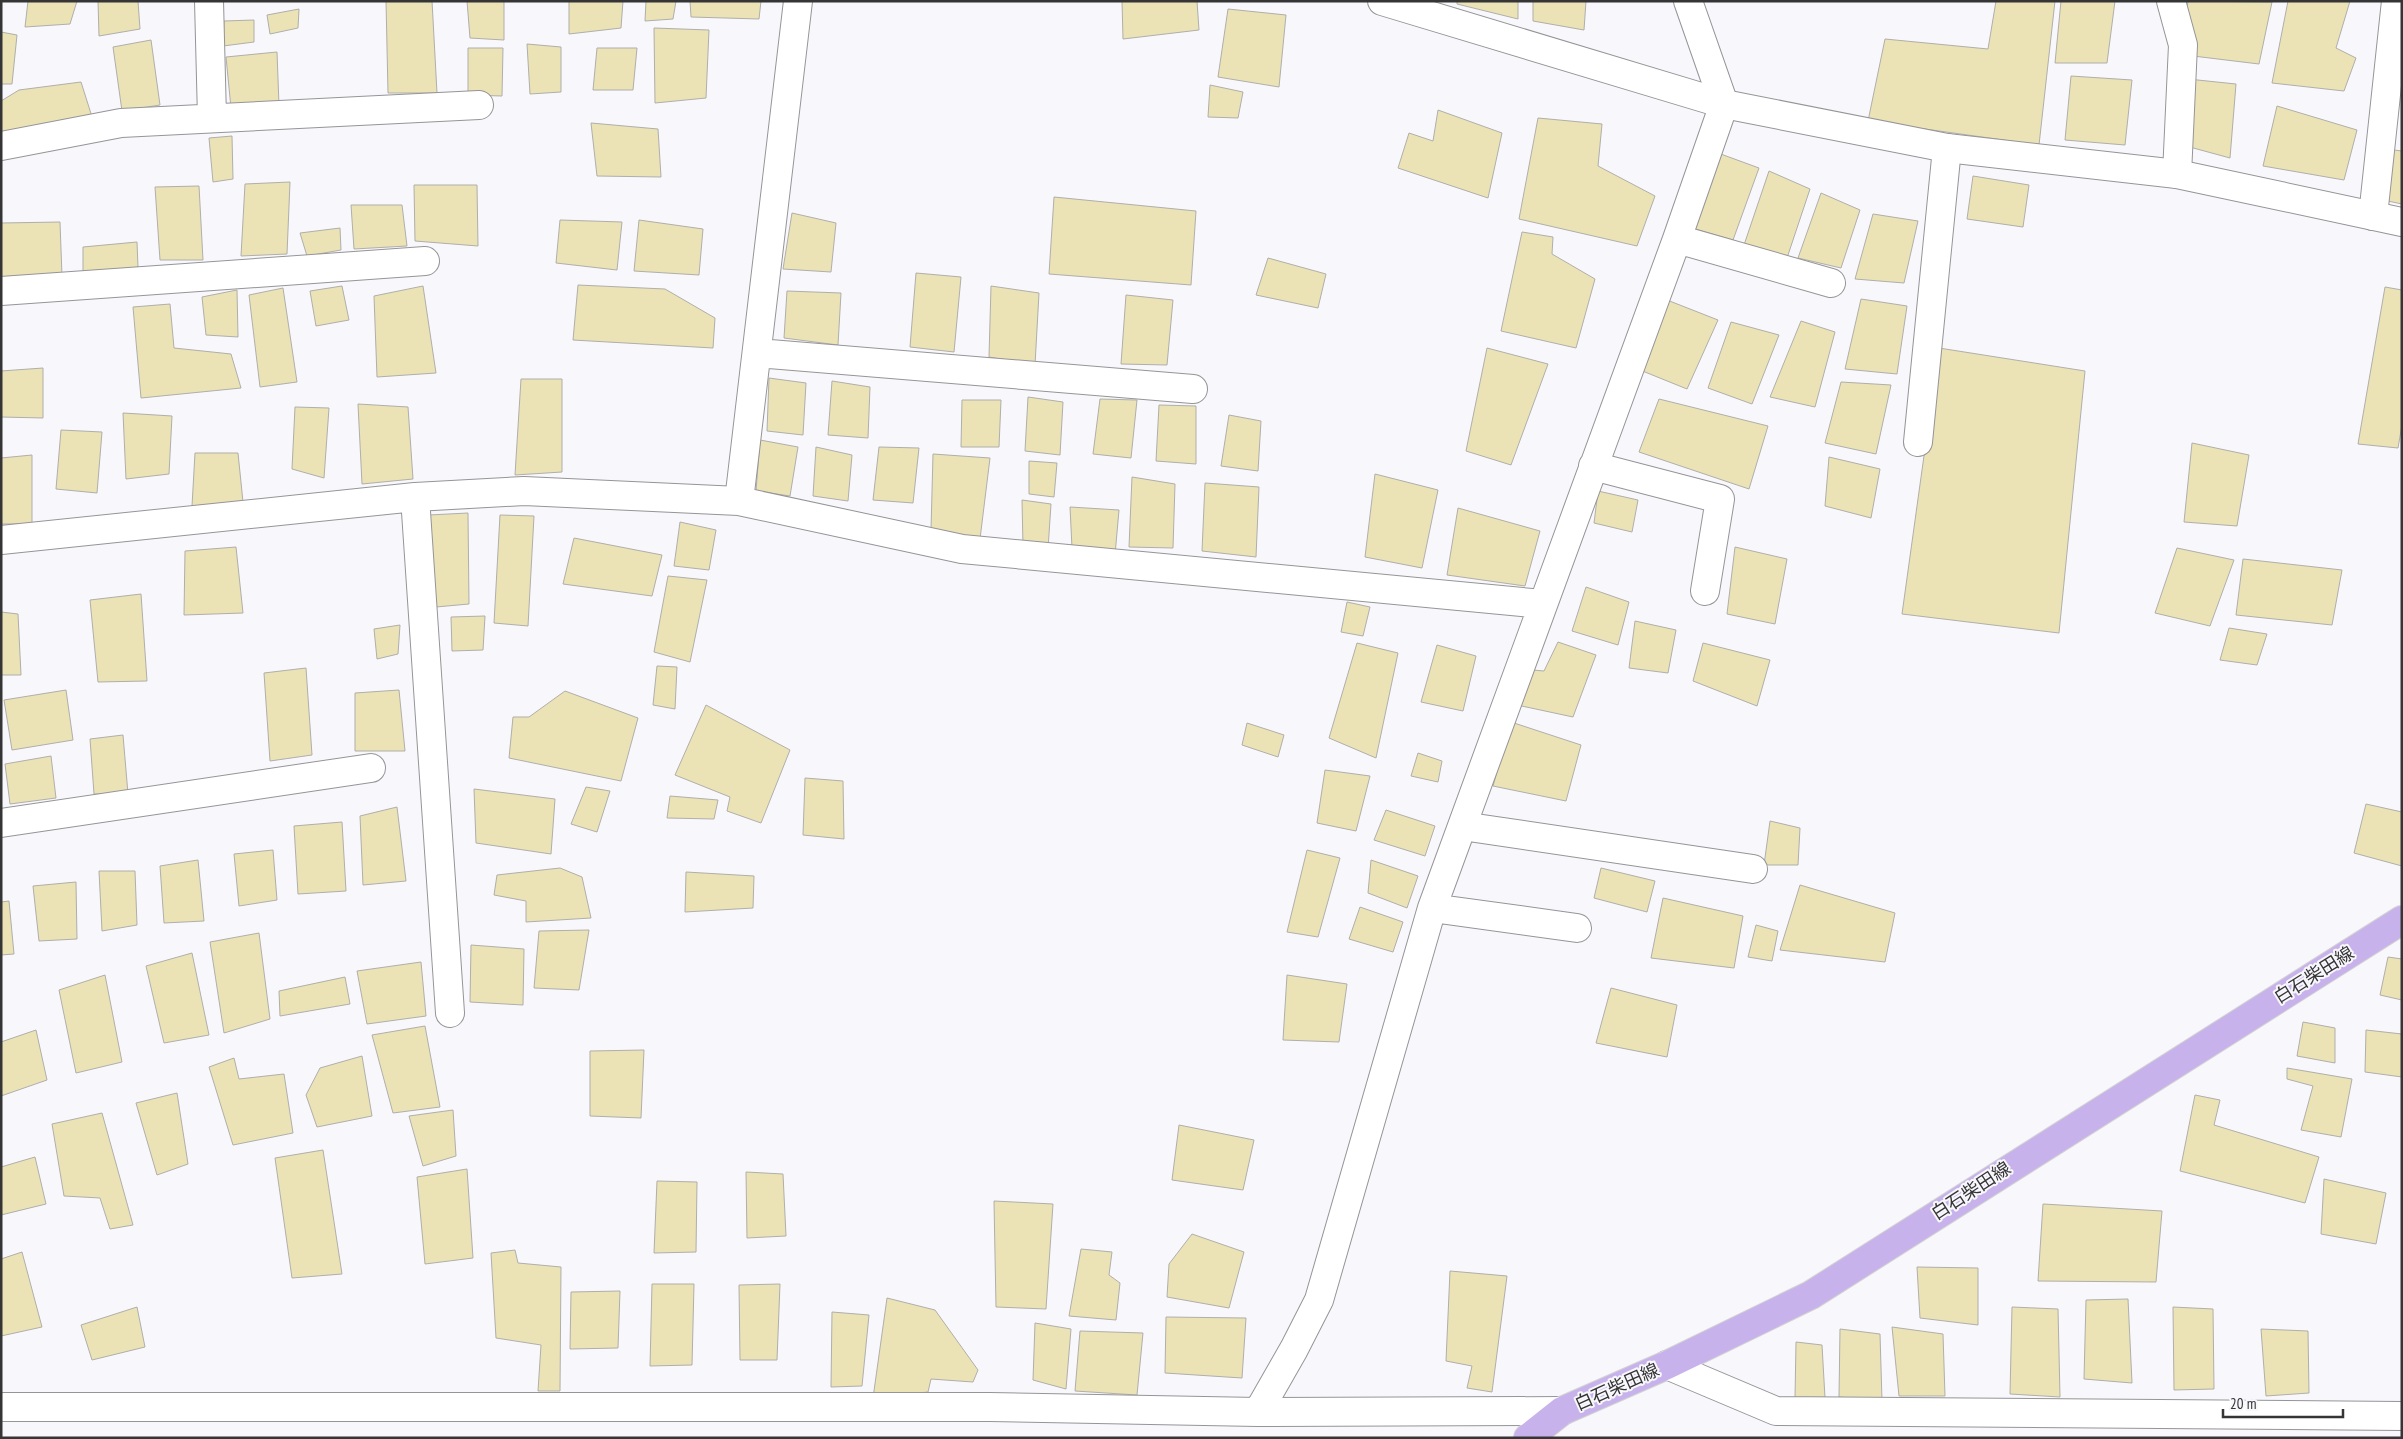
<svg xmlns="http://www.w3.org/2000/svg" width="2403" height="1439" font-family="'PT Sans Narrow','Noto Sans JP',sans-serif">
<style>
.building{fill:#ebe2b6;stroke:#afafab}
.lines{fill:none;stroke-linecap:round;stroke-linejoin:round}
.minor-casing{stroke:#959497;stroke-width:30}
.tertiary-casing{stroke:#959497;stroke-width:30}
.primary-casing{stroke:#d3d3d3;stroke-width:30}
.minor{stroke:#fff;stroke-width:28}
.tertiary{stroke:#fff;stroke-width:28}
.primary{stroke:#c7b2ec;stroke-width:28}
.labels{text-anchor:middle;stroke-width:4;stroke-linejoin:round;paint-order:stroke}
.street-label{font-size:18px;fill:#353536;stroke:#f8f7fb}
</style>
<rect width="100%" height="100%" fill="#f8f7fb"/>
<path class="building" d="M28 1H77L70 24 25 27Z
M98 1H138L140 29 99 36Z
M386 1H432L437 93H388Z
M467 1H504V40L470 38Z
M569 1H623L621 28 569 34Z
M646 1H676L673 19 645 21Z
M690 1H761L759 19 691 17Z
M1122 1H1197L1199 30 1123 39Z
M1457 1H1518V19L1457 4Z
M1533 1H1586L1584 30 1533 21Z
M1996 1H2055L2039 145 1868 121 1885 39 1988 49Z
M2061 1H2115L2107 63H2055Z
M2188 1 2272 2 2259 64 2193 56 2186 17Z
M2288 1H2350L2336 48 2356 58 2344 91 2272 83Z
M299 9 298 28 270 34 267 15Z
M1228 9 1286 15 1279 87 1218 77Z
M254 20V42L223 46 224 21Z
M654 28 709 30 706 98 655 103Z
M1 32 17 35 12 84H1Z
M151 40 160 105 122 111 113 47Z
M527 44 561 47V92L530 94Z
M468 48H503L502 96 468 95Z
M597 48H637L633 90H593Z
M277 52 279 105 231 108 226 57Z
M2071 76 2132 80 2125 145 2065 140Z
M2188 79 2236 84 2230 158 2186 146Z
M81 82 93 120 1 139V101L19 90Z
M1210 85 1243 92 1238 118 1208 117Z
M2277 106 2357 130 2344 180 2263 166Z
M1438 110 1502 133 1488 198 1398 168 1409 133 1433 141Z
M1538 118 1602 124 1598 166 1655 196 1637 246 1519 219Z
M591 123 658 129 661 177 597 176Z
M232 136 233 179 213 182 209 138Z
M2394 150 2402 151V204L2383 200Z
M1718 153 1759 168 1733 240 1692 228Z
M1769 171 1810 189 1787 258 1744 245Z
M1973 176 2029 185 2023 227 1967 219Z
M290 182 287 254 241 256 245 184Z
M414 185H477L478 246 415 241Z
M199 186 203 260H160L155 187Z
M1821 193 1860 210 1841 268 1798 258Z
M1054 197 1196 211 1191 285 1049 274Z
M351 205H402L407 246 354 249Z
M792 213 836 223 831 272 783 269Z
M1873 214 1918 221 1904 283 1855 279Z
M560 220 622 222 617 270 556 263Z
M639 220 703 229 699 275 634 271Z
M60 222 62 276 1 281V223Z
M340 228 341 250 307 256 300 233Z
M1522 232 1553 237 1552 254 1595 279 1576 348 1501 331Z
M137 242 138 267 83 275V247Z
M1268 258 1326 274 1318 308 1256 295Z
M916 273 961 277 954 352 910 347Z
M578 285 665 289 715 318 713 348 573 340Z
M342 286 349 320 316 326 310 291Z
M423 286 436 373 377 377 374 296Z
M991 286 1039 293 1035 365 989 357Z
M2385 287 2402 290V425L2398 448 2358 444Z
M283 288 297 382 260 387 249 295Z
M237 290 238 337 206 335 202 297Z
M787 291 841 293 838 345 784 338Z
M1126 295 1173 300 1167 365 1121 364Z
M1861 299 1907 306 1897 374 1845 369Z
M1667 300 1718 320 1687 389 1640 370Z
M170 304 174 348 231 354 241 388 141 398 133 307Z
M1801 321 1835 332 1815 407 1770 397Z
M1731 322 1779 335 1752 404 1708 388Z
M1487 348 1548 364 1511 465 1466 451Z
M1939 348 2085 371 2059 633 1902 614Z
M43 368V418L1 417V371Z
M769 378 806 383 803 435 767 431Z
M521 379H562V472L515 475Z
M832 381 870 387 868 438 828 435Z
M1841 382 1891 385 1876 454 1825 443Z
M1028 397 1063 402 1060 455 1025 451Z
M1100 399 1137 400 1131 458 1093 454Z
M1659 399 1768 426 1749 489 1639 452Z
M962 400H1001L999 447H961Z
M358 404 408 407 413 479 362 484Z
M1159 405 1196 406V464L1156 461Z
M295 407 329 408 324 478 292 469Z
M123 413 172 416 169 474 126 479Z
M1229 415 1261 421 1258 471 1221 466Z
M61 430 102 432 97 493 56 489Z
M760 440 798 447 790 496 756 491Z
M2192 443 2249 455 2237 526 2184 522Z
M816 447 852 455 848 501 813 496Z
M879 447 919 448 913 503 873 500Z
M195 453H238L243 502 192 506Z
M933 454 990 458 980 539 931 530Z
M32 455V524H1V458Z
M1829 457 1880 469 1871 518 1825 506Z
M1029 461 1057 463 1054 497 1029 494Z
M1375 474 1438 490 1422 568 1365 557Z
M1132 477 1175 484 1173 548 1129 547Z
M1205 483 1259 487 1256 557 1202 551Z
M1598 491 1638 500 1632 532 1594 523Z
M1022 500 1051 504 1048 549 1023 546Z
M1070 507 1119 510 1115 555 1072 548Z
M1458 508 1540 531 1525 586 1447 575Z
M468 513 469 604 436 607 429 515Z
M500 515 534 516 528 626 494 623Z
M680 522 716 530 709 570 674 566Z
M574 538 662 555 652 596 563 584Z
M236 547 243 613 184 615 185 551Z
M1735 547 1787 559 1775 624 1727 614Z
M2177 548 2234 560 2210 626 2155 613Z
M2243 559 2342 570 2332 625 2236 615Z
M668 576 707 580 690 662 654 652Z
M1586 587 1629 602 1618 645 1572 631Z
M141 594 147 681 98 682 90 600Z
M1347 602 1370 607 1363 636 1341 632Z
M1 612 18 614 21 675H1Z
M485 616 483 650 452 651 451 617Z
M1635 621 1676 630 1668 673 1629 668Z
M400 625 398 654 377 659 374 629Z
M2229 628 2267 634 2257 665 2220 660Z
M1558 642 1596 655 1573 717 1517 705 1533 670 1544 671Z
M1357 643 1398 653 1376 758 1329 738Z
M1703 643 1770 660 1757 706 1693 681Z
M1437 645 1476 656 1463 711 1421 702Z
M657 666 677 667 675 709 653 705Z
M306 668 312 755 270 761 264 673Z
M66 690 73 740 12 750 4 700Z
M399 690 405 751H355V693Z
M565 691 638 718 621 781 509 758 513 717H529Z
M706 705 790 750 761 823 727 811 730 797 675 775Z
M1511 722 1581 745 1566 801 1493 786Z
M1247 723 1284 735 1278 757 1242 745Z
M123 735 128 794H94L90 739Z
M1418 753 1442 761 1438 782 1411 776Z
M51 756 56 798 10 804 5 764Z
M1325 770 1370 776 1356 831 1317 823Z
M805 778 843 781 844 839 803 835Z
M586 787 610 791 597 832 571 824Z
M474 789 555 799 551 854 476 843Z
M670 796 718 800 714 819 667 818Z
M2366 804 2402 812V866L2354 853Z
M397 807 406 881 363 885 360 816Z
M1386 810 1435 826 1425 856 1374 840Z
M1770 821 1800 828 1798 865H1764Z
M342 822 346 891 298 894 294 826Z
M273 850 277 900 239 906 234 854Z
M1307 850 1340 858 1318 937 1287 932Z
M198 860 204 921 164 923 160 866Z
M1371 860 1418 876 1407 908 1368 893Z
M560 868 582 877 591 918 526 922V901L494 895 497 875Z
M1601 868 1655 881 1647 912 1594 898Z
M99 871H135L137 925 102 931Z
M686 872 754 876 753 908 685 912Z
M76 882 77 939 39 941 33 886Z
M1800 885 1895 913 1885 962 1780 950Z
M1663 898 1743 916 1734 968 1651 958Z
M9 901 14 954 1 955V902Z
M1360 907 1403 922 1393 952 1349 939Z
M1756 925 1778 931 1772 961 1748 957Z
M589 930 579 990 534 988 539 931Z
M259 933 270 1019 224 1033 210 942Z
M471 945 524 949 523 1005 470 1002Z
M192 953 209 1035 164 1043 146 966Z
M2388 957 2402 959V1000L2380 995Z
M421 962 426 1016 367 1024 357 971Z
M105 975 122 1062 76 1073 59 990Z
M1287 975 1347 984 1339 1042 1283 1040Z
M345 977 350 1004 280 1016 279 991Z
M1611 988 1677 1005 1667 1057 1596 1043Z
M2303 1022 2335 1028V1063L2297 1056Z
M425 1026 440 1107 393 1113 372 1035Z
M36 1030 47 1080 1 1096V1042Z
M2366 1030 2402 1034V1077L2365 1072Z
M644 1050 641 1118 590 1116V1051Z
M362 1056 372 1116 317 1127 306 1095 320 1068Z
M234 1058 239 1079 284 1074 293 1133 233 1145 209 1067Z
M2287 1068 2352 1079 2341 1137 2301 1130 2313 1086 2287 1079Z
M177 1093 188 1164 157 1175 136 1103Z
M2195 1095 2220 1100 2214 1125 2319 1157 2305 1203 2180 1171Z
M453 1110 456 1156 423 1166 409 1116Z
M102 1113 133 1225 110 1229 100 1198 64 1196 52 1124Z
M1179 1125 1254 1140 1243 1190 1172 1180Z
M323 1150 342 1274 292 1278 275 1158Z
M35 1157 46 1204 1 1215V1167Z
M467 1169 473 1258 425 1264 417 1177Z
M746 1172 783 1174 786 1236 747 1238Z
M2324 1179 2386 1193 2376 1244 2321 1234Z
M657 1181 697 1182 696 1252 654 1253Z
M994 1201 1053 1204 1046 1309 996 1307Z
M2043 1204 2162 1211 2156 1282 2038 1281Z
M1192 1234 1244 1252 1229 1308 1167 1297 1169 1264Z
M1081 1249 1112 1252 1109 1275 1120 1283 1116 1320 1069 1316Z
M515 1250 518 1263 561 1267 560 1391H538L541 1345 496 1338 491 1253Z
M22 1252 42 1327 1 1336V1259Z
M1917 1267 1978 1268V1325L1920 1318Z
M1450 1271 1507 1276 1492 1392 1467 1388 1472 1366 1446 1361Z
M652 1284H694L692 1365 650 1366Z
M780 1284 777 1360H740L739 1285Z
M620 1291 618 1348 570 1349 571 1292Z
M887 1298 935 1310 978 1370 973 1382 931 1379 928 1392 873 1398Z
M2128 1299 2132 1383 2084 1379 2086 1300Z
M137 1307 145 1347 92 1360 81 1325Z
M2012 1307 2058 1309 2060 1397 2010 1394Z
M2173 1307 2213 1309 2214 1389 2174 1390Z
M832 1312 869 1315 862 1386 831 1387Z
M1166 1317 1246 1318 1242 1378 1165 1373Z
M1035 1323 1071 1329 1066 1389 1033 1380Z
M1892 1327 1943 1334 1945 1396H1899Z
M1840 1329 1880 1334 1882 1401 1839 1397Z
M2261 1329 2308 1331 2309 1393 2266 1396Z
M1080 1331 1143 1333 1137 1395 1075 1391Z
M1796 1342 1822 1345 1825 1398H1795Z"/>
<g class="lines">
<g class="minor-casing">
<path id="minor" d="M209 1 212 118
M2171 1 2183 45 2177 174
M1 146 121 123 479 105
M2373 216 2396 1
M1677 239 1831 283
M1 291 425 261
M757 353 1193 389
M1918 442 1947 148
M1593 466 1720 499 1705 591
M739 501 798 1
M1 540 415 497
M1 823 371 768
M1462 826 1753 869
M1432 908 1577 928
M450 1013 415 497 524 491 739 501 962 549 1543 604
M1667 1365 1776 1411 2402 1416
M1 1407H990L1258 1412 1562 1411
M1258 1412 1294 1349 1319 1300 1432 908 1677 239 1724 104 1688 1"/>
</g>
<g class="tertiary-casing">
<path id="tertiary" d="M1382 1 1724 104 1947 148 2177 174 2402 222"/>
</g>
<g class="primary-casing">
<path id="primary" d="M1528 1438 1562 1411 1667 1365 1811 1295 2402 920"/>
</g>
<use href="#minor" class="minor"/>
<use href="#tertiary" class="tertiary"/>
<use href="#primary" class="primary"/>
</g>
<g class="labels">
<g class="street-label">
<text transform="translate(2314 975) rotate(-32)" y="6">白石柴田線</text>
<text transform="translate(1971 1191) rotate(-33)" y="6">白石柴田線</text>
<text transform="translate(1617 1387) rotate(-24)" y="6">白石柴田線</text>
</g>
</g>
<rect width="2403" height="1439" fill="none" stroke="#353536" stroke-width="5"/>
<path d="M2223 1409v8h120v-8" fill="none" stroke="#353536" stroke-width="2.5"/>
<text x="2230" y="1409" font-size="15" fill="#353536" stroke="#f8f7fb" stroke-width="4" paint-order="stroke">20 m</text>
</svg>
